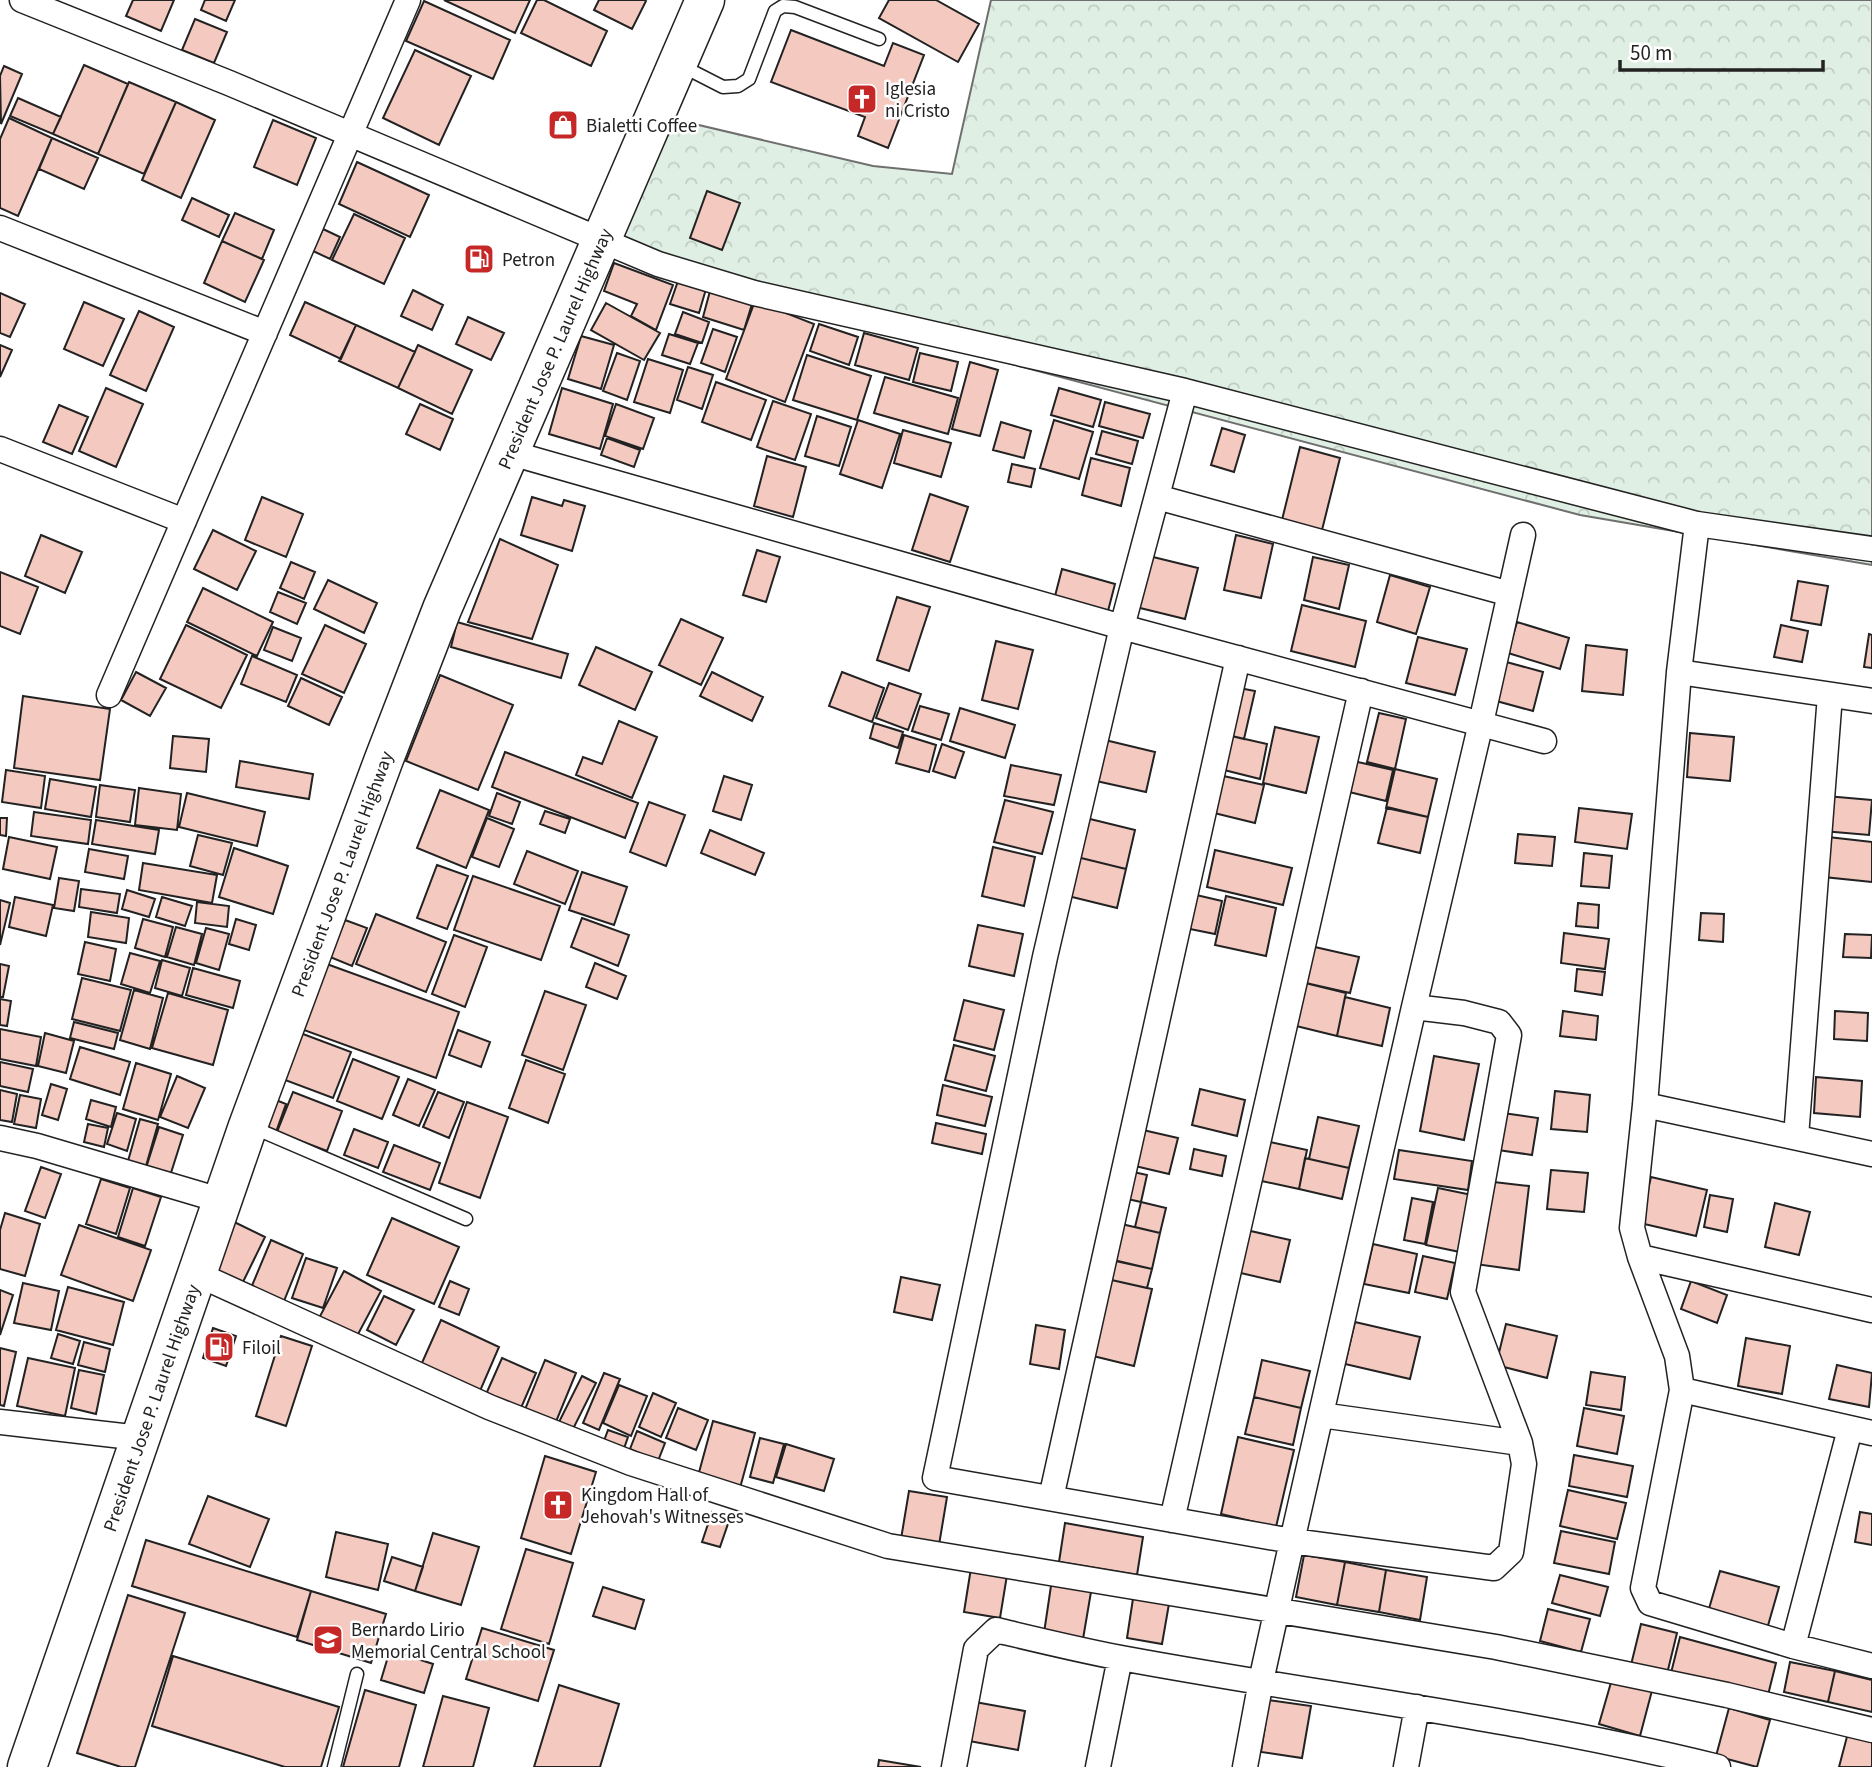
<svg xmlns="http://www.w3.org/2000/svg" width="1872" height="1767" font-family="'Source Sans 3',sans-serif">
<style>
.forest{fill:url(#forest-crowns);stroke:#6f6f6f;stroke-width:2}
.building{fill:#f3c9c0;stroke:#222;stroke-width:2}
.lines{fill:none;stroke-linecap:round;stroke-linejoin:round}
.lane-casing{stroke:#222;stroke-width:15}
.street-casing{stroke:#222;stroke-width:27}
.highway-casing{stroke:#222;stroke-width:41}
.lane{stroke:#fff;stroke-width:12}
.street{stroke:#fff;stroke-width:24}
.highway{stroke:#fff;stroke-width:38}
.labels{text-anchor:middle;stroke-width:5;stroke-linejoin:round;paint-order:stroke}
.poi-label{font-size:19px;fill:#222;stroke:#fff;text-anchor:start}
.street-label{font-size:19px;fill:#222;stroke:#fff}
</style>
<defs>
<pattern id="forest-crowns" width="20" height="18" patternUnits="userSpaceOnUse" patternTransform="scale(1.75)"><rect width="20" height="18" fill="#e0efe3"/><path d="M2 6a3 3 0 1 1 6 0M12 15a3 3 0 1 1 6 0" fill="none" stroke="#c0cdc2"/></pattern>
</defs>
<rect width="100%" height="100%" fill="#fff"/>
<path class="forest" d="M991 0H1872V565L1580 515 917 339 602 239 656 115 873 166 952 174Z"/>
<path class="building" d="M133 0H174L161 31 126 16Z
M205 0H235L226 21 201 10Z
M444 0H530L515 33Z
M537 0H544L607 31 591 66 521 33Z
M599 0H645L646 1 632 29 594 10Z
M889 0H936L979 24 958 62 879 18Z
M424 1 510 40 493 79 406 41Z
M195 19 227 32 214 63 182 50Z
M791 30 884 66 893 43 924 55 888 148 858 136 865 117 771 82Z
M415 50 471 76 439 145 383 118Z
M84 65 128 84 98 154 53 134Z
M4 66 22 74 1 124 0 76Z
M129 82 176 102 144 174 98 154Z
M18 98 61 117 53 134 10 116Z
M176 102 215 120 181 198 142 180Z
M9 118 52 138 18 216 0 208V139Z
M273 120 316 138 297 185 254 167Z
M52 138 98 158 84 189 39 169Z
M357 162 429 195 410 237 339 204Z
M707 191 740 203 722 250 690 238Z
M192 198 229 215 219 237 182 220Z
M235 213 274 230 262 259 222 241Z
M354 214 405 238 384 284 332 260Z
M323 229 340 237 330 259 313 251Z
M222 241 264 260 245 302 204 283Z
M614 263 673 285 656 330 631 316 637 304 604 291Z
M678 281 706 289 699 313 670 304Z
M413 290 443 305 432 330 401 316Z
M710 291 752 304 744 330 703 317Z
M0 293 25 304 10 337 0 333Z
M755 301 814 324 785 402 726 379Z
M84 302 124 319 103 366 64 349Z
M305 302 356 325 341 359 290 335Z
M606 303 660 333 644 360 591 330Z
M139 311 174 327 146 391 110 375Z
M683 312 709 322 702 343 675 334Z
M468 317 504 333 491 360 456 344Z
M819 324 858 337 849 365 810 351Z
M356 325 415 352 398 388 339 361Z
M713 329 737 337 725 372 701 363Z
M864 333 918 348 909 380 855 365Z
M669 334 698 343 690 364 662 355Z
M581 336 614 345 601 389 568 379Z
M0 345 12 350 0 377Z
M418 345 472 370 452 414 398 388Z
M617 353 640 361 627 400 603 391Z
M920 353 958 362 951 391 913 382Z
M807 355 871 376 857 420 793 400Z
M648 359 683 370 670 413 634 402Z
M970 362 998 370 980 436 952 429Z
M688 367 713 375 702 409 677 400Z
M885 377 958 398 948 434 874 413Z
M716 382 766 400 751 440 702 422Z
M106 388 143 404 116 467 79 451Z
M562 388 613 404 600 449 549 434Z
M1059 388 1101 400 1093 427 1051 415Z
M773 401 811 414 795 460 757 447Z
M1105 402 1150 414 1143 438 1099 426Z
M420 404 453 419 440 450 406 434Z
M616 404 654 418 643 449 605 436Z
M59 405 88 417 72 454 43 442Z
M817 416 851 427 839 466 805 456Z
M858 420 900 434 882 488 840 474Z
M1054 420 1093 432 1079 479 1040 468Z
M1001 422 1031 431 1024 458 993 450Z
M1222 428 1245 435 1234 472 1211 465Z
M903 430 951 443 941 477 894 463Z
M1102 431 1138 441 1132 464 1096 454Z
M607 438 640 450 634 467 601 455Z
M1300 447 1340 458 1320 538 1280 528Z
M767 456 806 467 793 517 754 506Z
M1091 458 1130 468 1121 506 1082 495Z
M1012 464 1035 469 1031 487 1008 482Z
M930 494 968 507 950 562 912 550Z
M262 497 303 514 286 557 245 540Z
M532 497 562 506 564 500 585 506 572 551 521 535Z
M213 530 256 551 237 590 194 569Z
M41 535 82 552 65 593 25 576Z
M1236 535 1273 544 1261 598 1224 590Z
M500 539 558 565 532 639 468 622Z
M757 550 780 557 766 602 743 595Z
M1149 556 1198 568 1185 619 1136 607Z
M1313 557 1349 565 1339 609 1304 600Z
M291 562 315 572 304 599 280 588Z
M1062 569 1115 584 1108 611 1055 596Z
M0 572 38 587 20 634 0 626Z
M1390 575 1430 587 1416 634 1377 622Z
M328 580 377 603 364 633 314 609Z
M1798 581 1828 586 1821 625 1791 620Z
M203 588 273 622 257 656 187 622Z
M278 592 306 603 297 624 270 612Z
M897 597 930 607 909 671 877 660Z
M1302 605 1366 621 1355 667 1291 651Z
M681 619 723 638 701 685 659 665Z
M457 622 568 654 561 678 451 647Z
M1517 622 1569 638 1560 669 1508 653Z
M186 625 247 655 221 708 160 679Z
M325 625 366 644 344 693 302 674Z
M1781 625 1808 631 1802 662 1774 657Z
M273 627 301 638 292 661 264 650Z
M1869 634 1872 635V668L1864 667Z
M1418 637 1467 649 1455 695 1406 683Z
M996 641 1033 650 1018 709 982 700Z
M1586 645 1627 650 1623 695 1582 691Z
M596 647 652 672 635 710 579 685Z
M252 656 297 675 286 702 241 684Z
M1499 660 1543 672 1533 711 1489 699Z
M136 672 166 688 150 716 121 700Z
M712 672 763 697 752 721 700 696Z
M842 672 884 688 872 722 829 706Z
M440 675 513 705 478 790 406 761Z
M301 678 342 697 329 725 288 706Z
M889 683 921 694 908 730 876 718Z
M1234 687 1255 691 1244 739 1223 734Z
M23 696 110 709 100 780 14 768Z
M920 706 949 714 941 740 912 731Z
M960 708 1015 725 1005 758 950 741Z
M1379 713 1406 719 1395 769 1367 762Z
M619 721 657 737 632 798 576 775 583 757 602 764Z
M874 723 903 732 898 748 870 738Z
M1275 727 1319 737 1306 793 1263 783Z
M1690 733 1734 737 1730 781 1687 777Z
M1223 734 1267 744 1260 779 1216 768Z
M904 735 936 745 929 772 896 763Z
M173 736 209 739 206 772 170 768Z
M1105 740 1155 752 1146 792 1096 781Z
M942 744 964 752 955 778 933 771Z
M505 752 638 803 625 838 492 787Z
M1349 760 1393 770 1386 801 1341 790Z
M240 761 313 774 309 799 236 787Z
M1011 765 1061 775 1054 805 1004 796Z
M1395 769 1437 779 1428 817 1386 808Z
M6 770 45 776 41 808 2 802Z
M1219 775 1264 785 1255 823 1210 812Z
M724 776 752 785 741 820 713 811Z
M50 779 96 787 91 817 45 809Z
M100 785 135 790 130 822 96 817Z
M139 788 181 794 177 830 135 825Z
M440 790 489 810 466 868 417 848Z
M187 793 265 812 257 846 179 827Z
M497 793 520 802 512 824 489 816Z
M1826 796 1872 800 1869 835 1823 831Z
M1005 800 1053 812 1042 854 994 842Z
M649 802 685 815 666 866 630 852Z
M1387 807 1428 817 1420 853 1378 843Z
M1579 808 1632 814 1627 849 1575 842Z
M545 811 570 819 565 833 540 824Z
M34 812 91 820 88 844 31 836Z
M0 818H7L6 836 0 835Z
M487 818 514 829 499 867 472 857Z
M1086 818 1135 830 1126 869 1077 857Z
M96 820 159 830 155 854 92 844Z
M710 830 764 853 755 875 701 853Z
M1518 834 1555 837 1552 866 1515 863Z
M198 835 232 843 223 875 190 866Z
M9 837 57 847 50 879 3 869Z
M1828 837 1872 842V882L1824 877Z
M993 847 1035 857 1024 906 982 896Z
M234 848 288 866 273 914 219 897Z
M89 849 128 856 124 879 85 872Z
M1215 850 1292 868 1283 905 1207 887Z
M527 851 578 871 565 904 514 884Z
M1584 853 1612 856 1609 888 1581 886Z
M1077 857 1126 869 1117 908 1068 896Z
M143 863 217 875 212 903 139 890Z
M437 865 468 876 447 929 417 918Z
M582 872 627 887 614 925 569 910Z
M473 876 560 906 541 960 454 930Z
M59 878 79 881 74 911 54 908Z
M81 889 120 894 117 913 79 907Z
M127 890 155 899 149 917 122 909Z
M1192 894 1222 901 1215 934 1185 928Z
M1226 896 1276 908 1266 956 1215 945Z
M15 897 53 905 46 936 9 927Z
M162 897 192 906 185 926 156 917Z
M0 900 10 903 0 945Z
M197 902 229 906 227 927 195 923Z
M1578 903 1599 905 1598 928 1576 926Z
M91 912 129 918 126 943 88 937Z
M1701 913 1724 914 1723 942 1699 940Z
M376 914 446 942 426 992 356 964Z
M582 918 629 935 618 966 571 947Z
M143 919 173 927 165 957 135 948Z
M236 919 256 925 249 950 229 944Z
M345 920 367 928 352 966 330 957Z
M978 925 1023 934 1014 976 969 966Z
M176 927 202 934 194 965 167 957Z
M206 928 229 934 219 970 196 963Z
M1564 933 1609 939 1605 969 1561 963Z
M1845 934 1872 935 1871 958 1843 957Z
M454 935 487 947 465 1007 432 994Z
M85 942 116 949 110 981 78 974Z
M1306 945 1359 957 1350 993 1297 981Z
M130 953 160 961 150 993 121 984Z
M162 960 190 968 182 996 155 988Z
M324 963 459 1012 436 1078 301 1029Z
M595 963 626 976 617 999 586 987Z
M0 964 9 966 3 997H0Z
M193 968 240 981 233 1008 186 995Z
M1577 969 1605 972 1602 995 1575 991Z
M82 978 131 990 120 1031 72 1019Z
M1297 981 1346 993 1337 1036 1288 1024Z
M134 990 163 998 150 1049 120 1040Z
M545 991 586 1005 563 1070 522 1055Z
M168 993 228 1010 213 1065 152 1048Z
M1345 997 1390 1008 1382 1046 1337 1036Z
M0 999 11 1001 7 1026 0 1025Z
M964 1000 1004 1010 994 1050 954 1040Z
M1563 1011 1598 1016 1596 1040 1560 1036Z
M1835 1011 1868 1013 1867 1041 1834 1039Z
M74 1022 118 1033 114 1049 70 1038Z
M0 1029 41 1037 36 1066 0 1059Z
M458 1030 490 1042 481 1067 449 1055Z
M295 1031 351 1052 333 1098 277 1077Z
M45 1033 74 1041 66 1073 38 1066Z
M954 1045 995 1056 986 1091 945 1080Z
M80 1047 130 1062 120 1095 70 1079Z
M1434 1056 1479 1064 1464 1140 1420 1131Z
M353 1059 399 1077 382 1119 337 1101Z
M526 1060 565 1074 548 1123 509 1108Z
M0 1062 33 1069 28 1092 0 1086Z
M136 1063 171 1074 158 1120 123 1109Z
M177 1076 205 1088 188 1128 160 1117Z
M1816 1077 1862 1081 1860 1117 1814 1113Z
M408 1079 435 1090 419 1126 393 1115Z
M51 1084 67 1089 58 1120 42 1115Z
M943 1085 992 1097 985 1126 937 1115Z
M1200 1089 1245 1100 1237 1136 1192 1125Z
M0 1090 17 1094 12 1122 0 1120Z
M1555 1091 1590 1095 1587 1132 1551 1129Z
M293 1092 342 1111 327 1151 277 1132Z
M438 1092 464 1102 449 1138 423 1127Z
M20 1095 41 1099 36 1128 14 1124Z
M271 1098 286 1104 276 1132 261 1126Z
M91 1100 116 1107 111 1127 86 1119Z
M467 1102 508 1117 480 1198 439 1183Z
M1496 1112 1538 1118 1532 1155 1491 1149Z
M117 1113 136 1119 127 1151 107 1144Z
M1318 1117 1359 1126 1349 1168 1309 1159Z
M140 1119 158 1124 146 1166 128 1161Z
M936 1123 986 1134 982 1154 932 1143Z
M88 1124 108 1128 104 1147 84 1142Z
M159 1127 183 1135 170 1176 146 1168Z
M354 1129 388 1142 378 1168 344 1155Z
M1143 1130 1178 1138 1169 1174 1135 1166Z
M1261 1140 1307 1150 1299 1189 1252 1179Z
M394 1145 440 1163 430 1190 383 1172Z
M1194 1149 1226 1156 1222 1176 1190 1169Z
M1399 1150 1472 1161 1468 1190 1394 1179Z
M1305 1158 1349 1168 1342 1199 1299 1189Z
M41 1167 61 1174 45 1218 25 1211Z
M1551 1170 1588 1173 1584 1212 1547 1209Z
M1129 1171 1147 1175 1141 1202 1123 1198Z
M1651 1177 1707 1190 1696 1236 1640 1223Z
M101 1179 130 1188 116 1234 86 1224Z
M1485 1181 1529 1186 1519 1270 1475 1264Z
M133 1188 161 1197 145 1246 118 1237Z
M1438 1188 1472 1195 1460 1252 1426 1245Z
M1710 1195 1733 1199 1727 1232 1704 1227Z
M1412 1198 1433 1202 1425 1244 1404 1240Z
M1141 1202 1166 1208 1160 1233 1135 1227Z
M1775 1203 1810 1212 1799 1255 1765 1247Z
M5 1213 40 1224 25 1276 0 1269V1230Z
M226 1218 265 1237 242 1284 203 1265Z
M392 1218 459 1247 434 1304 367 1275Z
M1113 1222 1160 1233 1152 1269 1105 1258Z
M79 1225 151 1250 133 1301 61 1275Z
M1242 1229 1290 1240 1280 1282 1232 1271Z
M271 1240 303 1254 284 1301 251 1288Z
M1373 1244 1417 1254 1409 1293 1364 1284Z
M1423 1256 1455 1263 1447 1299 1415 1292Z
M306 1258 337 1268 323 1308 292 1298Z
M1111 1260 1152 1269 1147 1288 1107 1279Z
M344 1271 381 1291 356 1338 319 1318Z
M901 1277 940 1285 932 1320 894 1312Z
M1107 1279 1152 1289 1134 1366 1089 1355Z
M450 1281 469 1289 459 1315 439 1307Z
M1691 1281 1727 1295 1717 1323 1681 1309Z
M23 1283 59 1291 51 1330 14 1323Z
M68 1287 124 1302 113 1345 56 1330Z
M0 1290 13 1295 0 1335Z
M384 1296 414 1310 396 1345 367 1330Z
M441 1320 499 1347 480 1391 421 1365Z
M1355 1322 1420 1337 1410 1379 1345 1364Z
M1506 1324 1557 1336 1547 1378 1496 1365Z
M1036 1325 1065 1330 1059 1369 1030 1364Z
M213 1328 236 1336 226 1366 203 1358Z
M58 1334 80 1341 73 1364 51 1358Z
M281 1336 312 1346 286 1426 256 1416Z
M1746 1338 1790 1346 1782 1394 1738 1386Z
M84 1342 110 1349 105 1372 78 1365Z
M0 1348 16 1352 4 1406 0 1405Z
M28 1358 75 1368 65 1416 17 1406Z
M502 1358 536 1373 518 1415 483 1401Z
M545 1360 576 1373 553 1429 522 1417Z
M1262 1360 1310 1371 1301 1408 1254 1397Z
M1837 1365 1872 1373 1869 1407 1829 1399Z
M79 1370 104 1375 96 1414 71 1408Z
M1591 1372 1625 1377 1621 1410 1586 1405Z
M604 1373 620 1379 599 1430 583 1423Z
M582 1376 596 1383 570 1435 556 1428Z
M619 1385 647 1396 631 1436 603 1423Z
M653 1393 676 1403 661 1437 639 1427Z
M1254 1397 1301 1408 1293 1445 1245 1434Z
M678 1408 708 1420 696 1450 666 1438Z
M1584 1408 1624 1416 1617 1454 1577 1446Z
M713 1421 755 1433 740 1488 698 1476Z
M608 1430 628 1437 621 1457 601 1449Z
M637 1431 665 1443 658 1461 630 1449Z
M1238 1437 1294 1450 1276 1527 1221 1514Z
M760 1438 784 1444 773 1483 750 1477Z
M786 1444 834 1459 824 1491 776 1477Z
M1574 1455 1633 1466 1627 1497 1569 1486Z
M545 1456 596 1472 571 1554 521 1538Z
M1568 1490 1626 1503 1617 1539 1560 1526Z
M909 1491 947 1497 939 1545 901 1539Z
M208 1496 269 1519 250 1567 189 1544Z
M712 1512 730 1518 720 1547 702 1542Z
M1860 1512 1872 1514V1545L1855 1542Z
M1065 1523 1143 1537 1137 1575 1059 1562Z
M1561 1531 1615 1542 1609 1574 1554 1563Z
M336 1532 388 1544 378 1590 326 1577Z
M433 1533 479 1547 461 1605 415 1591Z
M146 1540 311 1591 297 1637 132 1586Z
M526 1549 573 1563 549 1644 501 1629Z
M1304 1555 1345 1562 1337 1605 1296 1597Z
M392 1557 423 1567 415 1591 384 1581Z
M1345 1562 1386 1570 1379 1612 1337 1605Z
M971 1568 1007 1575 1000 1618 964 1612Z
M1386 1570 1427 1577 1420 1620 1379 1612Z
M1720 1571 1779 1587 1767 1629 1708 1612Z
M1560 1575 1608 1587 1600 1616 1552 1603Z
M1052 1579 1092 1586 1083 1639 1044 1633Z
M603 1587 644 1600 635 1629 593 1616Z
M311 1591 386 1614 371 1663 297 1640Z
M1134 1592 1170 1598 1162 1644 1127 1638Z
M128 1595 185 1613 135 1767H121L77 1753Z
M1548 1609 1590 1619 1581 1652 1540 1641Z
M1641 1624 1677 1633 1666 1678 1630 1669Z
M482 1628 554 1650 538 1701 466 1679Z
M1680 1637 1776 1663 1767 1699 1671 1673Z
M390 1650 433 1664 424 1693 381 1680Z
M173 1656 339 1707 321 1767H285L152 1726Z
M1790 1662 1835 1671 1828 1702 1784 1692Z
M1835 1671 1872 1680V1712L1828 1702Z
M1614 1672 1654 1683 1640 1736 1599 1724Z
M559 1685 619 1704 600 1767H534Z
M365 1690 416 1705 399 1767H343Z
M443 1696 489 1708 473 1767H423Z
M1269 1700 1311 1706 1302 1758 1261 1752Z
M975 1702 1025 1711 1018 1750 969 1741Z
M1729 1708 1770 1720 1757 1767 1716 1756Z
M1849 1729 1872 1736V1767H1839Z
M879 1760 921 1767H878Z"/>
<g class="lines">
<g class="lane-casing">
<path id="lane" d="M680 65 723 87 738 86 749 79 775 11 783 6 795 7 879 39
M252 1127 466 1219
M334 1767 357 1674"/>
</g>
<g class="street-casing">
<path id="street" d="M22 0 229 83 658 264 754 293 1185 391 1697 524 1872 549
M0 228 265 333
M1185 391 1122 627 1045 957 935 1478 1292 1541 1494 1568 1511 1552 1524 1464 1520 1443 1463 1292 1509 1035 1499 1022 1464 1013 1414 1007
M0 449 184 521
M511 453 1122 627 1544 741
M1157 497 1510 594
M1697 524 1679 672 1645 1105 1632 1228 1640 1257 1677 1356 1682 1390 1643 1588 1650 1603 1793 1646 1872 1666
M1679 672 1872 701
M109 695 408 0
M1645 1105 1872 1154
M1796 1137 1830 695
M0 1138 37 1146 223 1201
M1640 1257 1872 1310
M197 1274 489 1407 631 1463 888 1546 1496 1647 1727 1695 1872 1730
M1682 1390 1872 1433
M1321 1415 1520 1443
M0 1422 140 1438
M1051 1498 1238 658
M1172 1520 1361 691
M1793 1646 1850 1429
M954 1767 976 1649 996 1630C1038 1640 1079 1650 1121 1658 1320 1695 1521 1718 1718 1767
M1098 1767 1120 1658
M1245 1767 1261 1681 1292 1541 1414 1007 1481 723 1523 535
M1406 1767 1417 1707"/>
</g>
<g class="highway-casing">
<g id="highway">
<path id="s1" d="M27 1767 248 1126 384 759 442 609 705 0"/>
</g>
</g>
<use href="#lane" class="lane"/>
<use href="#street" class="street"/>
<use href="#highway" class="highway"/>
</g>
<defs>
<g id="church-square" transform="scale(1.575)"><rect x="-9" y="-9" width="18" height="18" rx="4" fill="#c62828" stroke="#fff"/><path d="M-1.2-6h2.4v3.5h3.3v2.4h-3.3V6h-2.4V-.1h-3.3v-2.4h3.3Z" fill="#fff"/></g>
<g id="shop-square" transform="scale(1.575)"><rect x="-9" y="-9" width="18" height="18" rx="4" fill="#c62828" stroke="#fff"/><path d="M-5-2.5h2.3a2.7 3.5 0 0 1 5.4 0H5L5.5 6h-11ZM-1.5-2.5h3a1.5 2.3 0 0 0-3 0Z" fill="#fff"/></g>
<g id="fuel-square" transform="scale(1.575)"><rect x="-9" y="-9" width="18" height="18" rx="4" fill="#c62828" stroke="#fff"/><path d="M-5.5-6h7V0h2V4h1.3V-2.5L3-4.5l.8-.8L6-3V5H2.5V1h-1V6h-7ZM-4.2-4.7v3.2H.2V-4.7Z" fill="#fff"/></g>
<g id="school-square" transform="scale(1.575)"><rect x="-9" y="-9" width="18" height="18" rx="4" fill="#c62828" stroke="#fff"/><path d="M0-5L7-2L0 1L-7-2ZM-4 1L0 2.5L4 1V4Q0 6-4 4Z" fill="#fff"/></g>
</defs>
<g fill-rule="evenodd">
<use href="#church-square" x="862" y="99"/>
<use href="#shop-square" x="563" y="125"/>
<use href="#fuel-square" x="479" y="259"/>
<use href="#fuel-square" x="219" y="1347"/>
<use href="#church-square" x="558" y="1505"/>
<use href="#school-square" x="328" y="1640"/>
</g>
<g class="labels">
<g class="poi-label">
<text x="885" y="95">Iglesia<tspan x="885" dy="22">ni Cristo</tspan></text>
<text x="586" y="132">Bialetti Coffee</text>
<text x="502" y="266">Petron</text>
<text x="242" y="1354">Filoil</text>
<text x="581" y="1501">Kingdom Hall of<tspan x="581" dy="22">Jehovah's Witnesses</tspan></text>
<text x="351" y="1636">Bernardo Lirio<tspan x="351" dy="22">Memorial Central School</tspan></text>
</g>
<g class="street-label">
<text dy="7" stroke="none"><textPath href="#s1" startOffset="1514">President Jose P. Laurel Highway</textPath></text>
<text dy="7" stroke="none"><textPath href="#s1" startOffset="947">President Jose P. Laurel Highway</textPath></text>
<text dy="7" stroke="none"><textPath href="#s1" startOffset="380">President Jose P. Laurel Highway</textPath></text>
</g>
</g>
<path d="M1620 60v10h203v-10" fill="none" stroke="#222222" stroke-width="3.5"/>
<text x="1630" y="60" font-size="21" fill="#222222" stroke="#ffffff" stroke-width="5" paint-order="stroke">50 m</text>
</svg>
